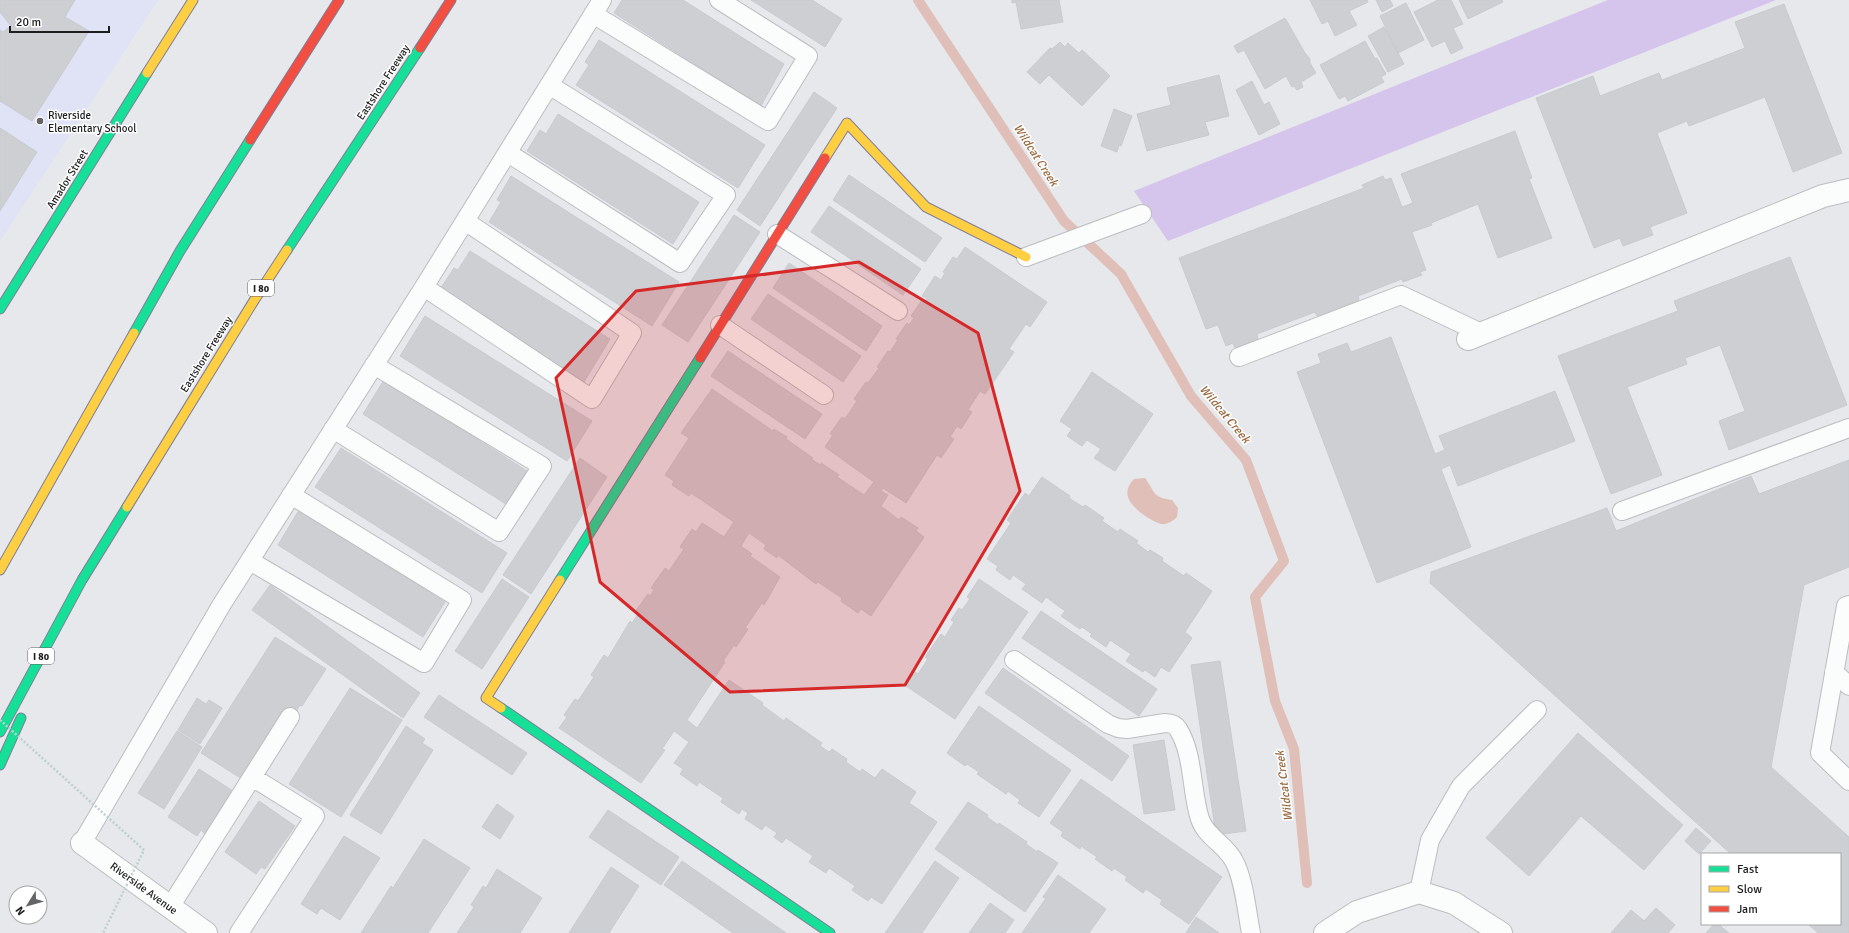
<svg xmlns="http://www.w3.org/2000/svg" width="1849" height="933" font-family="Signika,sans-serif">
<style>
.education{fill:#e0e2f6}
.grass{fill:#d5c4eb}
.water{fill:#e0bfb8}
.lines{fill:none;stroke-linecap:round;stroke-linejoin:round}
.stream{stroke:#e0bfb8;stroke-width:10}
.building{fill:#cdcfd3;stroke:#c7cbcf}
.lane-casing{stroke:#bcbdbf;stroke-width:20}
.street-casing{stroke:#bcbdbf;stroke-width:24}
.fast-casing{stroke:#7f7e97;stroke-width:11}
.slow-casing{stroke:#7f7e97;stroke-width:11}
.jam-casing{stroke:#7f7e97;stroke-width:11}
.lane{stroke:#fbfcfc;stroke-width:18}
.street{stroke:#fbfcfc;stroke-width:22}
.fast{stroke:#16e098;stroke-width:9}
.slow{stroke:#ffcf43;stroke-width:9}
.jam{stroke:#f24e42;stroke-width:9}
.path-bridge{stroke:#bfcecf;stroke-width:2.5;stroke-dasharray:2 2;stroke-linecap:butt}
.marked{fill:#d62828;fill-opacity:0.2;stroke:#d62828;stroke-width:3;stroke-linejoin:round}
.poi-dot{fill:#636465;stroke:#fff;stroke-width:1.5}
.labels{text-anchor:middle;stroke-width:3;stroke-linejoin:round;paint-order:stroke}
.shield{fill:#fff;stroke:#616161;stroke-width:1}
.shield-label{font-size:10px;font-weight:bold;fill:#1d1d1d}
.street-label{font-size:11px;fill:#1d1d1d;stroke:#fff}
.poi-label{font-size:11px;fill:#1d1d1d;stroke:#fff;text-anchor:start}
.water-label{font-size:12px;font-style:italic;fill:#98683f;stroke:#fff}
</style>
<rect width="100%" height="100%" fill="#e6e8ec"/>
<path class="education" d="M0 0H158L0 241Z"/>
<path class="grass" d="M1608 0H1776L1168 241 1134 191Z"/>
<path class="water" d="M1145 478C1156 493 1152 497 1172 500L1178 508 1177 517C1173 521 1167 525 1161 524 1154 522 1147 517 1141 513 1129 503 1121 493 1134 479Z"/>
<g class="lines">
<path class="stream" d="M918 0 1064 221 1121 274 1191 396 1246 460 1284 561 1255 597 1275 701 1294 749 1307 883"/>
</g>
<path class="building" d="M0 0H75L65 17 89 31 32 121 0 101V30L3 32 11 26 0 12Z
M622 0H683L784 64 761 106 614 13Z
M751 0H812L842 19 825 47Z
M1012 0H1059L1063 22 1021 29 1016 2 1012 3Z
M1310 0H1367L1368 2 1349 11 1357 25 1335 36 1328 21 1322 24Z
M1376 0H1390L1393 6 1382 12Z
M1438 0H1451L1463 24 1453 28 1463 48 1451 54 1445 41 1432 47 1414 12Z
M1459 0H1502L1503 2 1468 19Z
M1406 3 1424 40 1398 53 1380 16Z
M1784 4 1842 153 1793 172 1765 97 1689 126 1687 121 1657 133 1687 213 1650 227 1653 235 1623 246 1620 238 1594 248 1536 98 1593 76 1600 96 1659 73 1662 80 1745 48 1735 22Z
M1285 18 1305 53 1310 59V63L1316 73 1301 82 1303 87 1297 90 1294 86 1292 87 1286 76 1265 89 1244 50 1238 53 1234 46Z
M1384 27 1404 64 1388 72 1368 36Z
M599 40 765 145 738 188 576 85 589 65 585 62Z
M1365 41 1375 59 1377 58 1386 74 1381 77 1384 82 1348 101 1345 96 1339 99 1320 65Z
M1060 42 1065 47 1068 43 1079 53 1082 50 1110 76 1082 106 1049 75 1040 84 1027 72 1050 48 1052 49Z
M1219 75 1229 116 1205 122 1209 135 1147 151 1137 114 1171 105 1167 88Z
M1252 81 1264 105 1269 102 1280 124 1259 135 1236 90Z
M814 92 837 108 760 226 737 210Z
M1114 109 1132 116 1121 146 1119 145 1117 152 1101 146Z
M558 114 699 202 673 244 527 151 540 130 546 134Z
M0 128 37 152 0 211Z
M1515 131 1532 178 1529 179 1552 238 1498 258 1478 204 1431 223 1432 225 1412 232 1426 270 1420 272 1422 275 1403 282 1402 279 1358 296 1359 300 1317 316 1315 312 1257 334 1258 339 1235 348 1233 343 1226 346 1218 325 1206 329 1179 258 1364 188 1362 185 1383 176 1385 180 1391 178 1402 207 1413 203 1401 174Z
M849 175 942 238 925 262 833 200Z
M511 176 679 282 652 326 489 222 501 202 497 200Z
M829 206 921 269 903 295 811 232Z
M734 215 760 232 688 342 662 325Z
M965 247 1047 302 1030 327 1026 324 1009 349 1014 352 985 394 980 391 968 410 972 412 961 429 957 426 950 437 954 439 941 458 937 455 906 503 883 488 881 491 888 495 881 506 899 520 901 517 918 528 916 531 924 537 871 616 861 609 858 613 841 601 842 598 818 582 816 584 778 555 777 558 764 549 766 545 749 533 741 546 752 554 750 556 780 577 764 605 762 603 745 628 748 629 736 647 734 645 723 661 725 662 687 720 697 728 729 680 763 703 762 705 784 721 786 718 822 743 820 746 829 752 832 749 847 759 846 762 860 772 862 769 875 778 882 769 916 792 909 803 937 822 882 904 871 897 868 901 852 890 855 886 829 868 826 873 809 862 813 856 786 838 782 843 774 837 777 833 765 825 762 830 745 819 748 813 742 809 739 814 721 802 723 798 699 782 697 786 680 774 683 769 674 763 689 742 674 731 662 749 665 750 641 783 559 728 567 717 564 715 575 699 578 701 594 677 591 675 604 655 608 658 630 621 632 623 638 614 635 612 648 594 650 596 654 590 651 588 665 568 669 571 684 549 680 547 692 529 696 532 702 523 724 537 734 522 691 493 689 496 672 485 674 481 665 475 689 438 681 433 712 389 773 431 774 429 787 437 786 439 813 458 811 459 820 465 821 463 839 475 837 477 864 495 874 482 825 447 833 435 830 434 842 417 845 419 857 401 854 399 866 382 868 383 879 368 877 367 888 351 890 352 898 340 896 339 907 323 909 325 914 318 911 316 922 300 925 302 927 299 922 296 935 276 941 280 945 273 943 272 953 257 957 259Z
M470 251 610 339 584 382 439 291 454 268 458 270Z
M1790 257 1847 405 1729 450 1719 421 1745 411 1720 345 1685 358 1687 364 1627 387 1662 475 1611 494 1558 356 1678 311 1674 301Z
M789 263 882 326 866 351 773 288Z
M768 294 861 356 843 382 751 319Z
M425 316 592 421 567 461 400 356Z
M1391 337 1435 454 1445 450 1439 436 1555 391 1575 441 1458 486 1450 465 1441 469 1471 547 1377 583 1297 372 1321 363 1318 354 1347 343 1351 352Z
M728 351 822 414 805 439 711 376Z
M1092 372 1153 414 1115 471 1094 458 1101 449 1087 440 1082 446 1067 436 1072 429 1060 421Z
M384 380 527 471 506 504 363 414Z
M341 448 507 553 482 593 315 487Z
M580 458 607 477 531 594 503 575Z
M1849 460V567L1804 585 1771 767 1849 837V933H1818L1808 924H1840V854H1731L1430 583 1431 572 1607 508 1616 531 1751 476 1759 494Z
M1042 477 1070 496 1069 498 1083 507 1085 505 1104 518 1102 521 1118 532 1120 529 1138 541 1136 543 1148 552 1150 550 1163 558 1162 561 1184 576 1186 573 1212 591 1185 632 1192 638 1169 672 1161 667 1155 677 1145 670 1143 672 1126 661 1131 654 1110 640 1106 647 1090 636 1092 634 1082 627 1080 629 1061 616 1065 611 1046 597 1042 603 1022 589 1026 584 1013 575 1010 580 996 570 998 566 987 559 1011 523 1007 520 1025 493 1029 496Z
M299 510 445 602 423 637 278 545Z
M502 579 529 597 482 669 455 651Z
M979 579 1028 612 955 719 906 686 915 672 918 674 928 659 925 657 941 634 945 637 954 622 951 620 959 608 962 610 970 599 967 597Z
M270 585 420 693 403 718 252 610Z
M1041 611 1157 689 1139 716 1022 638Z
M275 637 326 669 302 706 300 705 295 713 287 708 242 779 201 753Z
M1220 661 1246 831 1216 835 1191 665Z
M1003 668 1129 756 1112 781 985 693Z
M350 688 402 720 341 817 289 784Z
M439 695 527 753 512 775 424 717Z
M197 698 206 704 209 700 222 708 200 744 178 730Z
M979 706 1071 770 1039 817 1018 803 1020 800 1008 791 1006 794 977 774 979 772 967 764 965 766 947 753Z
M406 726 425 739 422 743 433 750 381 834 350 815Z
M177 731 202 747 164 809 138 793Z
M1578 733 1683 825 1644 870 1581 816 1529 876 1486 838Z
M1164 740 1175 810 1144 814 1133 745Z
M199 769 233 791 205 834 201 830 197 836 168 817Z
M1081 779 1222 877 1189 924 1160 904 1162 900 1146 889 1143 893 1125 880 1127 877 1114 868 1112 871 1095 859 1097 857 1081 846 1080 849 1061 836 1063 832 1050 823Z
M259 801 295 826 265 869 261 867 256 874 225 852Z
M968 802 988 815 987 817 998 825 999 823 1027 842 1026 844 1037 852 1038 850 1058 863 1025 912 935 849Z
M497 804 514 816 500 839 482 827Z
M608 810 679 857 661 885 589 837Z
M1696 828 1711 841 1699 854 1685 841Z
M344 836 380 858 340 920 321 908 317 914 301 904Z
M424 839 470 868 428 933H361L391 886 393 888Z
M682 861 786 933H733L664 885Z
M935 861 959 878 922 933H885Z
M611 867 639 886 609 933H569Z
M497 869 542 898 520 933H457L474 907 471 905 483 886 486 888Z
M1058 875 1106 909 1089 933H1022L1046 898 1043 897Z
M990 903 1014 920 1005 933H969Z
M1656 908 1675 925 1668 933H1611L1631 910 1644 921Z
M1196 917 1219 933H1186Z
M1714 924H1718L1729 933H1706Z"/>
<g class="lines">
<g class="lane-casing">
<path id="lane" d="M593 14 768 121 808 56 719 0
M508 153 680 263 726 195 549 85
M777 234 898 311
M1026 257 1142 214
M424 287 592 399 632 333 465 221
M720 325 824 395
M1239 357 1401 295 1481 333
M333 429 499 532 542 466 374 365
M1622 511 1849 428
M250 561 424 663 462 600 291 495
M1849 605 1846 606 1820 753 1849 781
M1014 660 1108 724 1118 728 1127 729 1165 723C1171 723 1175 724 1178 729 1194 754 1191 792 1200 819 1206 837 1226 845 1234 861 1244 879 1247 913 1251 933
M1834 672 1849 686
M82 843 222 604 424 287 602 0
M1419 892 1430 840 1461 786 1537 710
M170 907 290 717
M239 933 315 816 252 777"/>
</g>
<g class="street-casing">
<path id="street" d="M1468 339 1823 196 1849 190
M82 843 206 933
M1325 933 1357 912 1419 892 1454 903 1501 933"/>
</g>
<g class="fast-casing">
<path id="fast" d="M287 250 420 48
M0 309 147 73
M134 333 180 251 250 140
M560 580 700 358
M501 708 830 933
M0 732 82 580 127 507
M0 765 21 718"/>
</g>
<g class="slow-casing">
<path id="slow" d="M147 73 193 0
M825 158 847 123 926 207 1026 257
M127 507 255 299 287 250
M0 570 134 333
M501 708 486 698 560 580"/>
</g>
<g class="jam-casing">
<path id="jam" d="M420 48 451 0
M250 140 339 0
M700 358 825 158"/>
</g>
<use href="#lane" class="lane"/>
<use href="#street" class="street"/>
<use href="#fast" class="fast"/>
<use href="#slow" class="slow"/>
<use href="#jam" class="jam"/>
<path class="path-bridge" d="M0 720 144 850 103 933"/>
</g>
<path class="marked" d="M859 262 978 333 1020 491 905 685 730 692 600 582 556 378 636 291Z"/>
<circle class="poi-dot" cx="40" cy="121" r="4"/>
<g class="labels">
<g class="shield">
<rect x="248" y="280" width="26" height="16" rx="3"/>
<rect x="28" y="648" width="26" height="16" rx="3"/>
</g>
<g class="shield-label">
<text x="261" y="292">I 80</text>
<text x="41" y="660">I 80</text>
</g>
<g class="street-label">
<text transform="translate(383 82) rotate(-57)" y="4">Eastshore Freeway</text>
<text transform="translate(67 179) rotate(-58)" y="4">Amador Street</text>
<text transform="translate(206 354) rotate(-58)" y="4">Eastshore Freeway</text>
<text transform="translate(144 888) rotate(36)" y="4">Riverside Avenue</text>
</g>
<g class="poi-label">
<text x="48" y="119">Riverside<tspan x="48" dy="13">Elementary School</tspan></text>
</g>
<g class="water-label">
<text transform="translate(1036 155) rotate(57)" y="4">Wildcat Creek</text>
<text transform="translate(1225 414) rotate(50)" y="4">Wildcat Creek</text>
<text transform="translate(1284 786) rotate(-97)" y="4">Wildcat Creek</text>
</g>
</g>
<rect x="1701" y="853" width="140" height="72" fill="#ffffff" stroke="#a5a5a5"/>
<rect x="1709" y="866" width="20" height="6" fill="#16e098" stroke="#a5a5a5"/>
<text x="1737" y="873" font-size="12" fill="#1d1d1d">Fast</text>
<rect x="1709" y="886" width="20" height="6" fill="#ffcf43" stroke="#a5a5a5"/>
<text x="1737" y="893" font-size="12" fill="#1d1d1d">Slow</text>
<rect x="1709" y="906" width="20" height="6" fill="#f24e42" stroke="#a5a5a5"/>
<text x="1737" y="913" font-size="12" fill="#1d1d1d">Jam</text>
<g transform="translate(28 905) rotate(233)"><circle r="19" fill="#ffffff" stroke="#a5a5a5"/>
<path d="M0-3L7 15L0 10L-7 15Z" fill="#636465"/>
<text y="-6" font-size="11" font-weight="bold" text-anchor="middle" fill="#1d1d1d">N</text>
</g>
<path d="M10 26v6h99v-6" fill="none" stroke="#1d1d1d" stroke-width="2"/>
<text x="16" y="26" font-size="12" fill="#1d1d1d" stroke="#ffffff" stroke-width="3" paint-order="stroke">20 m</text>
</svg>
